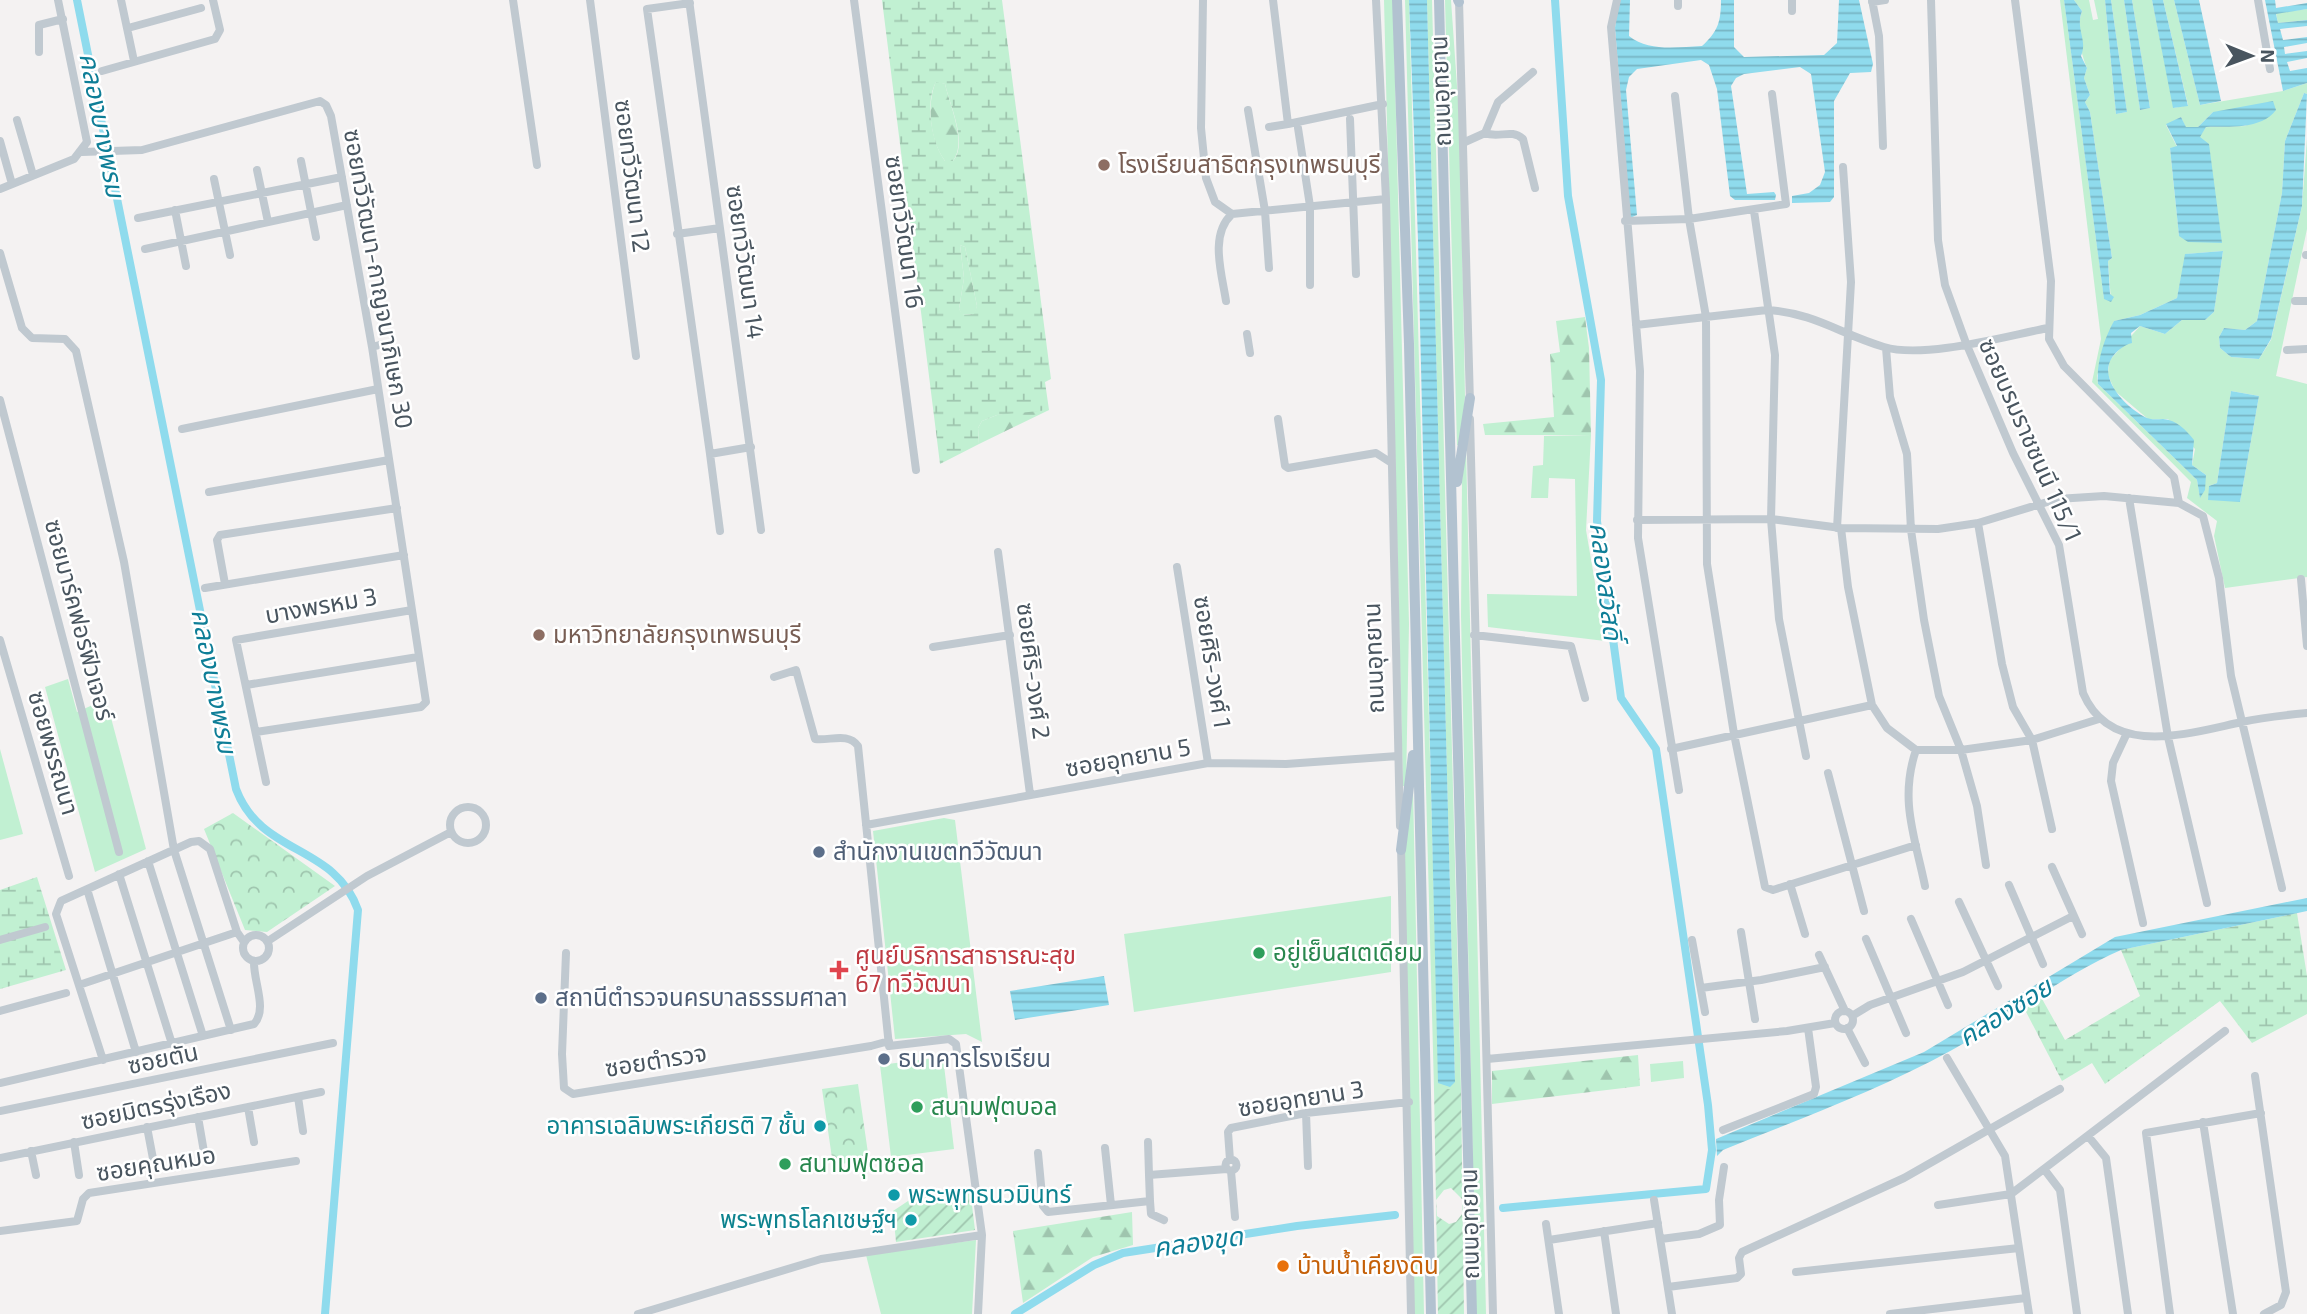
<svg xmlns="http://www.w3.org/2000/svg" width="2307" height="1314" font-family="'Exo 2','Noto Sans Thai',sans-serif">
<style>
.grass{fill:#c1f0d2;fill-rule:evenodd}
.forest{fill:url(#forest-firs)}
.wetland{fill:url(#wetland-marsh);fill-rule:evenodd}
.park{fill:url(#park-crowns)}
.garden{fill:url(#garden-furrows)}
.water{fill:url(#water-rules)}
.pier{fill:#f4f2f2}
.lines{fill:none;stroke-linecap:round;stroke-linejoin:round}
.canal{stroke:#8fdbed;stroke-width:8}
.minor{stroke:#c0c9d0;stroke-width:8}
.major{stroke:#b2c2d0;stroke-width:10}
.education-dot{fill:#8d6e63;stroke:#fff;stroke-width:2.5}
.service-dot{fill:#5c6f8a;stroke:#fff;stroke-width:2.5}
.leisure-dot{fill:#2e9e5b;stroke:#fff;stroke-width:2.5}
.health-dot{fill:#e0444e;stroke:#fff;stroke-width:2.5}
.culture-dot{fill:#0f9aa8;stroke:#fff;stroke-width:2.5}
.food-dot{fill:#e8710a;stroke:#fff;stroke-width:2.5}
.labels{text-anchor:middle;stroke-width:5;stroke-linejoin:round;paint-order:stroke}
.street-label{font-size:24px;fill:#49555f;stroke:#fff}
.education-label{font-size:24px;fill:#785e54;stroke:#fff;text-anchor:start}
.service-label{font-size:24px;fill:#4e5e75;stroke:#fff;text-anchor:start}
.leisure-label{font-size:24px;fill:#27864d;stroke:#fff;text-anchor:start}
.health-label{font-size:24px;fill:#be3a42;stroke:#fff;text-anchor:start}
.culture-label{font-size:24px;fill:#0d838f;stroke:#fff;text-anchor:end}
.food-label{font-size:24px;fill:#c56008;stroke:#fff;text-anchor:start}
.water-label{font-size:26px;font-style:italic;fill:#0e7e97;stroke:#fff}
</style>
<defs>
<pattern id="forest-firs" width="22" height="20" patternUnits="userSpaceOnUse" patternTransform="scale(1.75)"><rect width="22" height="20" fill="#c1f0d2"/><path d="M5 1l3.5 6h-7zM16 11l3.5 6h-7z" fill="#9fc5ae"/></pattern>
<pattern id="wetland-marsh" width="20" height="14" patternUnits="userSpaceOnUse" patternTransform="scale(1.75)"><rect width="20" height="14" fill="#c1f0d2"/><path d="M1 5h8M5 5V1M11 12h8M15 12V8" fill="none" stroke="#9fc5ae"/></pattern>
<pattern id="park-crowns" width="20" height="18" patternUnits="userSpaceOnUse" patternTransform="scale(1.75)"><rect width="20" height="18" fill="#c1f0d2"/><path d="M2 6a3 3 0 1 1 6 0M12 15a3 3 0 1 1 6 0" fill="none" stroke="#9fc5ae"/></pattern>
<pattern id="garden-furrows" width="10" height="10" patternUnits="userSpaceOnUse" patternTransform="scale(1.75)"><rect width="10" height="10" fill="#c1f0d2"/><path d="M-1 1l2-2M0 10L10 0M9 11l2-2" fill="none" stroke="#9fc5ae"/></pattern>
<pattern id="water-rules" width="6" height="5" patternUnits="userSpaceOnUse" patternTransform="scale(1.75)"><rect width="6" height="5" fill="#8fdbed"/><path d="M0 2.5h6" fill="none" stroke="#77b4c3"/></pattern>
</defs>
<rect width="100%" height="100%" fill="#f4f2f2"/>
<path class="grass" d="M1384 0H1393L1409 624 1406 787 1403 786Z
M1405 0H1409L1435 938 1455 1082 1427 0H1432L1461 1089H1434Z
M1445 0H1451L1460 129 1465 397 1460 446 1457 445Z
M2060 0H2064L2104 298 2111 301 2108 261 2112 258 2090 112 2085 102 2090 95 2084 78 2087 68C2080 52 2076 28 2082 11L2074 0H2089L2093 20 2098 19 2094 0H2105L2116 114 2127 112 2111 0H2124L2140 110 2150 108 2132 0H2152L2174 108 2188 105 2163 0H2174L2200 105 2283 91 2307 83V94L2304 93 2285 141 2282 193 2257 321 2245 330 2224 328 2219 337 2220 348 2231 357 2259 359 2271 340 2302 206 2307 138V229L2276 376 2307 384V577L2225 588 2214 536 2217 521 2187 498 2191 482 2092 382 2101 339ZM2213 112 2247 126 2206 127 2199 137 2179 236 2170 148 2177 147 2166 125 2181 117 2186 128 2198 127ZM2223 251 2214 312 2205 320H2182L2165 334 2140 326 2109 361 2108 375 2115 391 2148 419H2168L2195 449 2192 465 2206 475 2200 497 2197 480 2098 384 2097 376 2114 321 2140 315 2177 298 2186 254ZM2231 391 2259 396 2240 502 2209 486 2217 483Z
M2307 9V20L2278 23 2276 13Z
M1591 435 1586 530 1605 641 1488 627 1487 594 1577 596 1575 479 1549 478 1548 498H1531L1533 466 1543 465 1544 436Z
M1466 447 1486 1314H1476L1461 616 1462 481Z
M68 679 77 712 106 699 146 849 95 872 45 687Z
M0 749 23 834 0 840Z
M1413 789 1424 1314H1414L1404 846Z
M944 818 955 820 982 1042 966 1034 895 1039 873 831Z
M1391 896V972L1134 1012 1124 934Z
M943 1057 954 1149 891 1157 880 1065Z
M1683 1061 1684 1078 1651 1082 1650 1064Z
M976 1240 972 1314H881L866 1255Z"/>
<path class="forest" d="M936 81 945 84C950 106 967 142 953 161H945C930 141 926 104 936 81Z
M960 245 965 247 977 306 975 314 962 315 959 309 964 278Z
M1585 317 1589 348 1591 435H1485L1483 424 1554 417 1550 354 1560 352 1556 321Z
M1028 410H1049L979 444 978 428 982 421 997 415Z
M1638 1055 1640 1086 1492 1104V1071Z
M1132 1212 1133 1245 1093 1257 1023 1303 1013 1231Z"/>
<path class="wetland" d="M882 0H1002L1051 379 1045 382 1049 410 997 415 982 421 978 428 979 444 940 464ZM936 82 945 84C950 106 968 143 953 161H945C931 142 925 102 936 82ZM960 245 965 247 977 306 974 314 963 315 959 309 964 278Z
M37 877 66 970 0 989V890Z
M2297 913 2307 976V1014L2252 1043 2220 1001 2105 1084 2092 1063 2062 1081 2024 1008 2041 997 2065 1040 2140 996 2121 950Z"/>
<path class="park" d="M233 813 335 886 267 932 245 930 204 829Z
M858 1084 869 1160 833 1165 822 1089Z"/>
<path class="garden" d="M1434 1089H1461L1464 1314H1438Z
M970 1189 975 1230 896 1242 893 1211 914 1197Z"/>
<path class="water" d="M1409 0H1427L1455 1082 1450 1087 1438 1083 1418 240Z
M1618 0H1630L1629 36C1649 52 1677 47 1702 46 1718 32 1721 21 1721 0H1734V47L1744 57 1824 55 1837 43 1839 0H1859L1873 64 1871 72 1850 73 1834 101V197L1830 202 1792 203V196L1809 193 1820 185 1825 172 1811 74 1800 67 1744 74 1736 78 1731 86 1747 194 1774 192 1776 195 1775 200H1735L1730 196 1717 89 1709 65 1701 60 1637 69 1629 77 1626 90 1637 215 1630 218 1615 28Z
M2064 0H2074L2082 11C2075 30 2088 39 2081 56L2087 68 2084 78 2090 95 2085 102 2090 112 2112 258 2108 261 2110 294 2114 297 2111 302 2104 299Z
M2105 0H2111L2127 112 2116 114Z
M2124 0H2132L2150 108 2140 110Z
M2152 0H2163L2188 106 2173 108Z
M2174 0H2199L2221 101 2200 105Z
M2265 0H2275L2276 8 2307 3V9L2276 14 2278 23 2307 20V26L2280 29 2283 40 2307 37V43L2284 47 2285 54 2307 51V58L2287 62 2290 71 2307 68V83L2283 91Z
M2304 93 2307 94 2302 206 2271 339 2259 359 2231 357 2220 348 2219 337 2224 328 2245 330 2257 321 2282 193 2285 141Z
M2273 101 2276 110C2261 130 2229 126 2206 127L2200 137 2209 144 2222 243 2188 242 2179 236 2170 148 2177 146 2166 124 2181 117 2186 127H2198L2213 112Z
M2223 251 2214 312 2205 320H2182L2165 334 2140 326 2131 333 2132 343C2123 345 2112 354 2109 364 2103 385 2130 410 2147 418 2152 420 2158 419 2163 419 2177 420 2186 430 2194 440L2192 465 2206 475 2205 490 2200 498 2197 480 2098 384C2096 363 2104 339 2114 321L2140 315 2177 298 2185 254Z
M2231 391 2259 396 2240 502 2208 500 2209 486 2217 483Z
M2307 898V911L2121 950C2061 976 2009 1019 1952 1050 1879 1090 1800 1119 1723 1150L1717 1156 1716 1139 1924 1052 2115 937Z
M1104 976 1109 1005 1015 1020 1010 991Z"/>
<path class="pier" d="M1451 1188 1462 1199V1214L1456 1222 1449 1224 1437 1216 1436 1200 1444 1190Z"/>
<g class="lines">
<path class="canal" d="M77 0 236 789C261 856 335 844 358 910L325 1314
M1503 1208 1706 1189 1712 1150 1708 1105 1656 749 1621 698 1597 521 1601 380 1568 196 1555 0
M1015 1314 1094 1265 1123 1253 1297 1226 1395 1215"/>
<path class="minor" d="M121 0 134 61
M513 0 537 165
M590 0 636 356
M689 0 761 530
M854 0 916 470
M1203 0 1201 128 1206 178 1215 202 1232 214 1386 199
M1273 0 1288 124 1383 104
M1376 0 1386 199 1400 826
M1459 0 1470 403
M1617 0 1611 27 1640 371 1638 538 1679 790
M1678 0V6
M1792 0V11
M1872 0 1879 36 1883 146
M1931 0 1938 240 1945 285 1966 343 2013 453 2059 545 2083 693C2111 759 2189 733 2242 722 2264 717 2285 715 2307 713
M2015 0 2051 281 2049 339 2064 366 2174 477 2179 503
M2258 0 2270 69
M1872 2 1885 0
M690 3 647 9 710 454 751 447
M128 28 201 8
M39 52V25L63 19
M102 71 215 39 220 30 213 0
M1675 96 1689 219 1706 317 1707 564 1734 734 1765 887 1773 890 1916 845
M1248 110 1265 211 1269 268
M1350 119 1356 274
M17 120 33 175
M1269 127 1288 124
M1298 128 1310 206V285
M1485 133C1499 139 1511 128 1523 139L1535 188
M0 141 12 184
M1465 142 1485 133 1498 102 1533 72
M82 152 142 150 320 101 326 105 331 116 372 347 426 702 421 707 256 732
M301 161 316 237
M257 170 268 222
M214 179 230 255
M0 189 74 159 87 142 58 0
M175 210 186 266
M1754 211 1775 355 1771 519 1779 619 1806 756
M138 218 342 177
M1625 221 1689 219 1786 204 1772 94
M677 234 720 228
M145 249 347 205
M0 253 22 328 32 338 65 339 76 351 124 562 174 850 231 1030
M2306 255H2307
M1226 301C1222 274 1209 235 1232 214
M2295 301H2307
M1636 325 1767 310C1815 313 1840 334 1884 347 1925 359 2006 336 2048 328
M1247 334 1250 353
M372 347 383 344
M1886 348 1890 397 1907 454 1911 530 1924 620 1939 696 1961 750 1977 806 1986 865
M2287 350 2307 349
M0 400 119 852
M1278 419 1285 466 1288 468 1376 453 1390 462
M1470 419 1493 1314
M182 429 378 389
M710 454 720 531
M209 492 389 460
M2129 498 2168 737 2207 903
M1637 520 1771 519 1841 528 1938 529 1978 523 2057 499 2104 496 2179 503 2203 516 2219 578 2231 676 2282 888
M1978 523 2002 664 2013 707 2032 740 2052 829
M1837 528 1851 282 1843 167
M1841 528 1848 587 1872 705 1887 728 1916 750H1961L2032 740 2099 719
M998 552 1030 794
M1177 567 1208 763
M2301 579 2307 646
M225 584 217 540 220 535 397 508
M205 588 404 555
M1474 635 1571 646 1585 698
M0 640 69 876
M933 647 1010 635
M774 677 796 670 815 739C830 741 848 732 858 746L889 1046 949 1039 956 1044 982 1235 978 1314
M246 685 418 657
M2127 733 2113 763 2111 781 2143 923
M1671 749 1872 705
M1916 750C1899 800 1915 837 1925 886
M1828 773 1864 911
M266 782 236 640 412 610
M450 825a18 18 0 1 1 36 0a18 18 0 1 1-36 0Z
M866 825 1208 763 1286 764 1398 756
M1401 846 1411 1314
M148 861 203 1036
M2052 867 2082 934
M119 874 172 1044
M1790 884 1805 934
M2009 885 2043 964
M87 889 136 1052
M1959 902 1998 986
M1911 919 1948 1005
M1741 932 1755 1019
M243 948a13 13 0 1 1 26 0a13 13 0 1 1-26 0Z
M1866 939 1906 1033
M0 940 45 927
M1692 940 1705 1012
M268 941 367 876 451 832
M566 953 562 1054 564 1088 573 1094 871 1046 889 1041
M1819 955 1845 1011
M79 985 237 932
M1701 988 1761 980 1825 967
M0 1011 66 993
M1835 1020a9 9 0 1 1 18 0a9 9 0 1 1-18 0Z
M1852 1016 1870 1005 1963 972 2073 916
M1847 1028 1865 1063
M1947 1058 2005 1156 2029 1314
M1487 1059 1787 1031 1835 1023
M103 1060 56 914 61 901 191 842 199 841 210 849 237 932 244 942
M2255 1076 2286 1292 2281 1305 2264 1314
M0 1083 254 1024C268 1009 253 981 254 961
M298 1097 303 1131
M248 1107 254 1142
M0 1111 333 1043
M1306 1113 1308 1166
M198 1117 204 1152
M2203 1122 2233 1314
M147 1127 154 1164
M1723 1130 1814 1094 1816 1087 1808 1028
M2088 1136 2106 1158 2128 1314
M74 1142 79 1175
M1148 1142 1149 1175
M1105 1148 1111 1205
M31 1151 36 1175
M1038 1153 1043 1206 1048 1212 1150 1201 1149 1175 1227 1169
M0 1158 321 1092
M1225.5 1165a5.5 5.5 0 1 1 11 0a5.5 5.5 0 1 1-11 0Z
M1230 1160 1228 1132 1231 1128 1306 1113 1409 1102
M2044 1169 2060 1190 2077 1314
M1231 1171 1235 1217
M1654 1200 1672 1314
M1150 1201 1151 1214 1164 1220
M1938 1205 2011 1194 2225 1031
M1546 1224 1559 1314
M0 1231 77 1221 83 1199 89 1193 296 1161
M1604 1231 1616 1314
M1661 1239 1699 1234 1720 1225 1719 1200 1724 1167
M1549 1240 1658 1223
M1796 1272 2019 1248
M1668 1287 1737 1278 1741 1274 1739 1258 1742 1252 1904 1178 2060 1089
M638 1314 821 1259 982 1235
M1890 1314 2026 1298
M2170 1314 2146 1133 2261 1113"/>
<path class="major" d="M1397 0 1409 344 1431 1314
M1439 0 1472 1314
M1458 0 1459 2
M1457 482 1470 398
M1401 850 1413 755"/>
</g>
<g class="education-dot">
<circle cx="1104" cy="165" r="7"/>
<circle cx="539" cy="635" r="7"/>
</g>
<g class="service-dot">
<circle cx="819" cy="852" r="7"/>
<circle cx="541" cy="998" r="7"/>
<circle cx="884" cy="1059" r="7"/>
</g>
<g class="leisure-dot">
<circle cx="1259" cy="953" r="7"/>
<circle cx="917" cy="1107" r="7"/>
<circle cx="785" cy="1164" r="7"/>
</g>
<path class="health-dot" d="M835.5 959.5h7v7h7v7h-7v7h-7v-7h-7v-7h7z"/>
<g class="culture-dot">
<circle cx="820" cy="1126" r="7"/>
<circle cx="894" cy="1195" r="7"/>
<circle cx="911" cy="1220" r="7"/>
</g>
<circle class="food-dot" cx="1283" cy="1266" r="7"/>
<g class="labels">
<g class="street-label">
<text transform="translate(1441 91) rotate(-92)" y="8">ถนนอุทยาน</text>
<text transform="translate(632 176) rotate(83)" y="8">ซอยทวีวัฒนา 12</text>
<text transform="translate(904 232) rotate(82)" y="8">ซอยทวีวัฒนา 16</text>
<text transform="translate(745 262) rotate(82)" y="8">ซอยทวีวัฒนา 14</text>
<text transform="translate(378 279) rotate(80)" y="8">ซอยทวีวัฒนา-กาญจนาภิเษก 30</text>
<text transform="translate(2030 440) rotate(66)" y="8">ซอยบรมราชชนนี 115/1</text>
<text transform="translate(321 606) rotate(-10)" y="8">บางพรหม 3</text>
<text transform="translate(79 620) rotate(75)" y="8">ซอยมาร์คฟอร์ฟิวเจอร์</text>
<text transform="translate(1374 658) rotate(-92)" y="8">ถนนอุทยาน</text>
<text transform="translate(1212 662) rotate(81)" y="8">ซอยศิริ-วงศ์ 1</text>
<text transform="translate(1033 671) rotate(83)" y="8">ซอยศิริ-วงศ์ 2</text>
<text transform="translate(53 753) rotate(74)" y="8">ซอยพรรณนา</text>
<text transform="translate(1128 758) rotate(-10)" y="8">ซอยอุทยาน 5</text>
<text transform="translate(163 1059) rotate(-12)" y="8">ซอยตัน</text>
<text transform="translate(656 1061) rotate(-9)" y="8">ซอยตำรวจ</text>
<text transform="translate(1301 1099) rotate(-9)" y="8">ซอยอุทยาน 3</text>
<text transform="translate(156 1106) rotate(-12)" y="8">ซอยมิตรรุ่งเรือง</text>
<text transform="translate(156 1164) rotate(-9)" y="8">ซอยคุณหมอ</text>
<text transform="translate(1470 1224) rotate(-91)" y="8">ถนนอุทยาน</text>
</g>
<g class="education-label">
<text x="1118" y="173">โรงเรียนสาธิตกรุงเทพธนบุรี</text>
<text x="553" y="643">มหาวิทยาลัยกรุงเทพธนบุรี</text>
</g>
<g class="service-label">
<text x="833" y="860">สำนักงานเขตทวีวัฒนา</text>
<text x="555" y="1006">สถานีตำรวจนครบาลธรรมศาลา</text>
<text x="898" y="1067">ธนาคารโรงเรียน</text>
</g>
<g class="leisure-label">
<text x="1273" y="961">อยู่เย็นสเตเดียม</text>
<text x="931" y="1115">สนามฟุตบอล</text>
<text x="799" y="1172">สนามฟุตซอล</text>
</g>
<g class="health-label">
<text x="855" y="964">ศูนย์บริการสาธารณะสุข<tspan x="855" dy="28">67 ทวีวัฒนา</tspan></text>
</g>
<g class="culture-label">
<text x="806" y="1134">อาคารเฉลิมพระเกียรติ 7 ชั้น</text>
<text x="908" y="1203" text-anchor="start">พระพุทธนวมินทร์</text>
<text x="897" y="1228">พระพุทธโลกเชษฐ์ฯ</text>
</g>
<g class="food-label">
<text x="1297" y="1274">บ้านน้ำเคียงดิน</text>
</g>
<g class="water-label">
<text transform="translate(102 125) rotate(79)" y="9">คลองบางพรม</text>
<text transform="translate(1606 581) rotate(83)" y="9">คลองสวัสดิ์</text>
<text transform="translate(214 681) rotate(79)" y="9">คลองบางพรม</text>
<text transform="translate(2005 1012) rotate(-32)" y="9">คลองซอย</text>
<text transform="translate(1198 1242) rotate(-8)" y="9">คลองขุด</text>
</g>
</g>
<g transform="translate(2251 56) rotate(91)" stroke="#ffffff" stroke-width="5" paint-order="stroke">
<path d="M0-5L12 26L0 18L-12 26Z" fill="#49555f"/>
<text y="-10" font-size="19" font-weight="bold" text-anchor="middle" fill="#49555f">N</text>
</g>
</svg>
